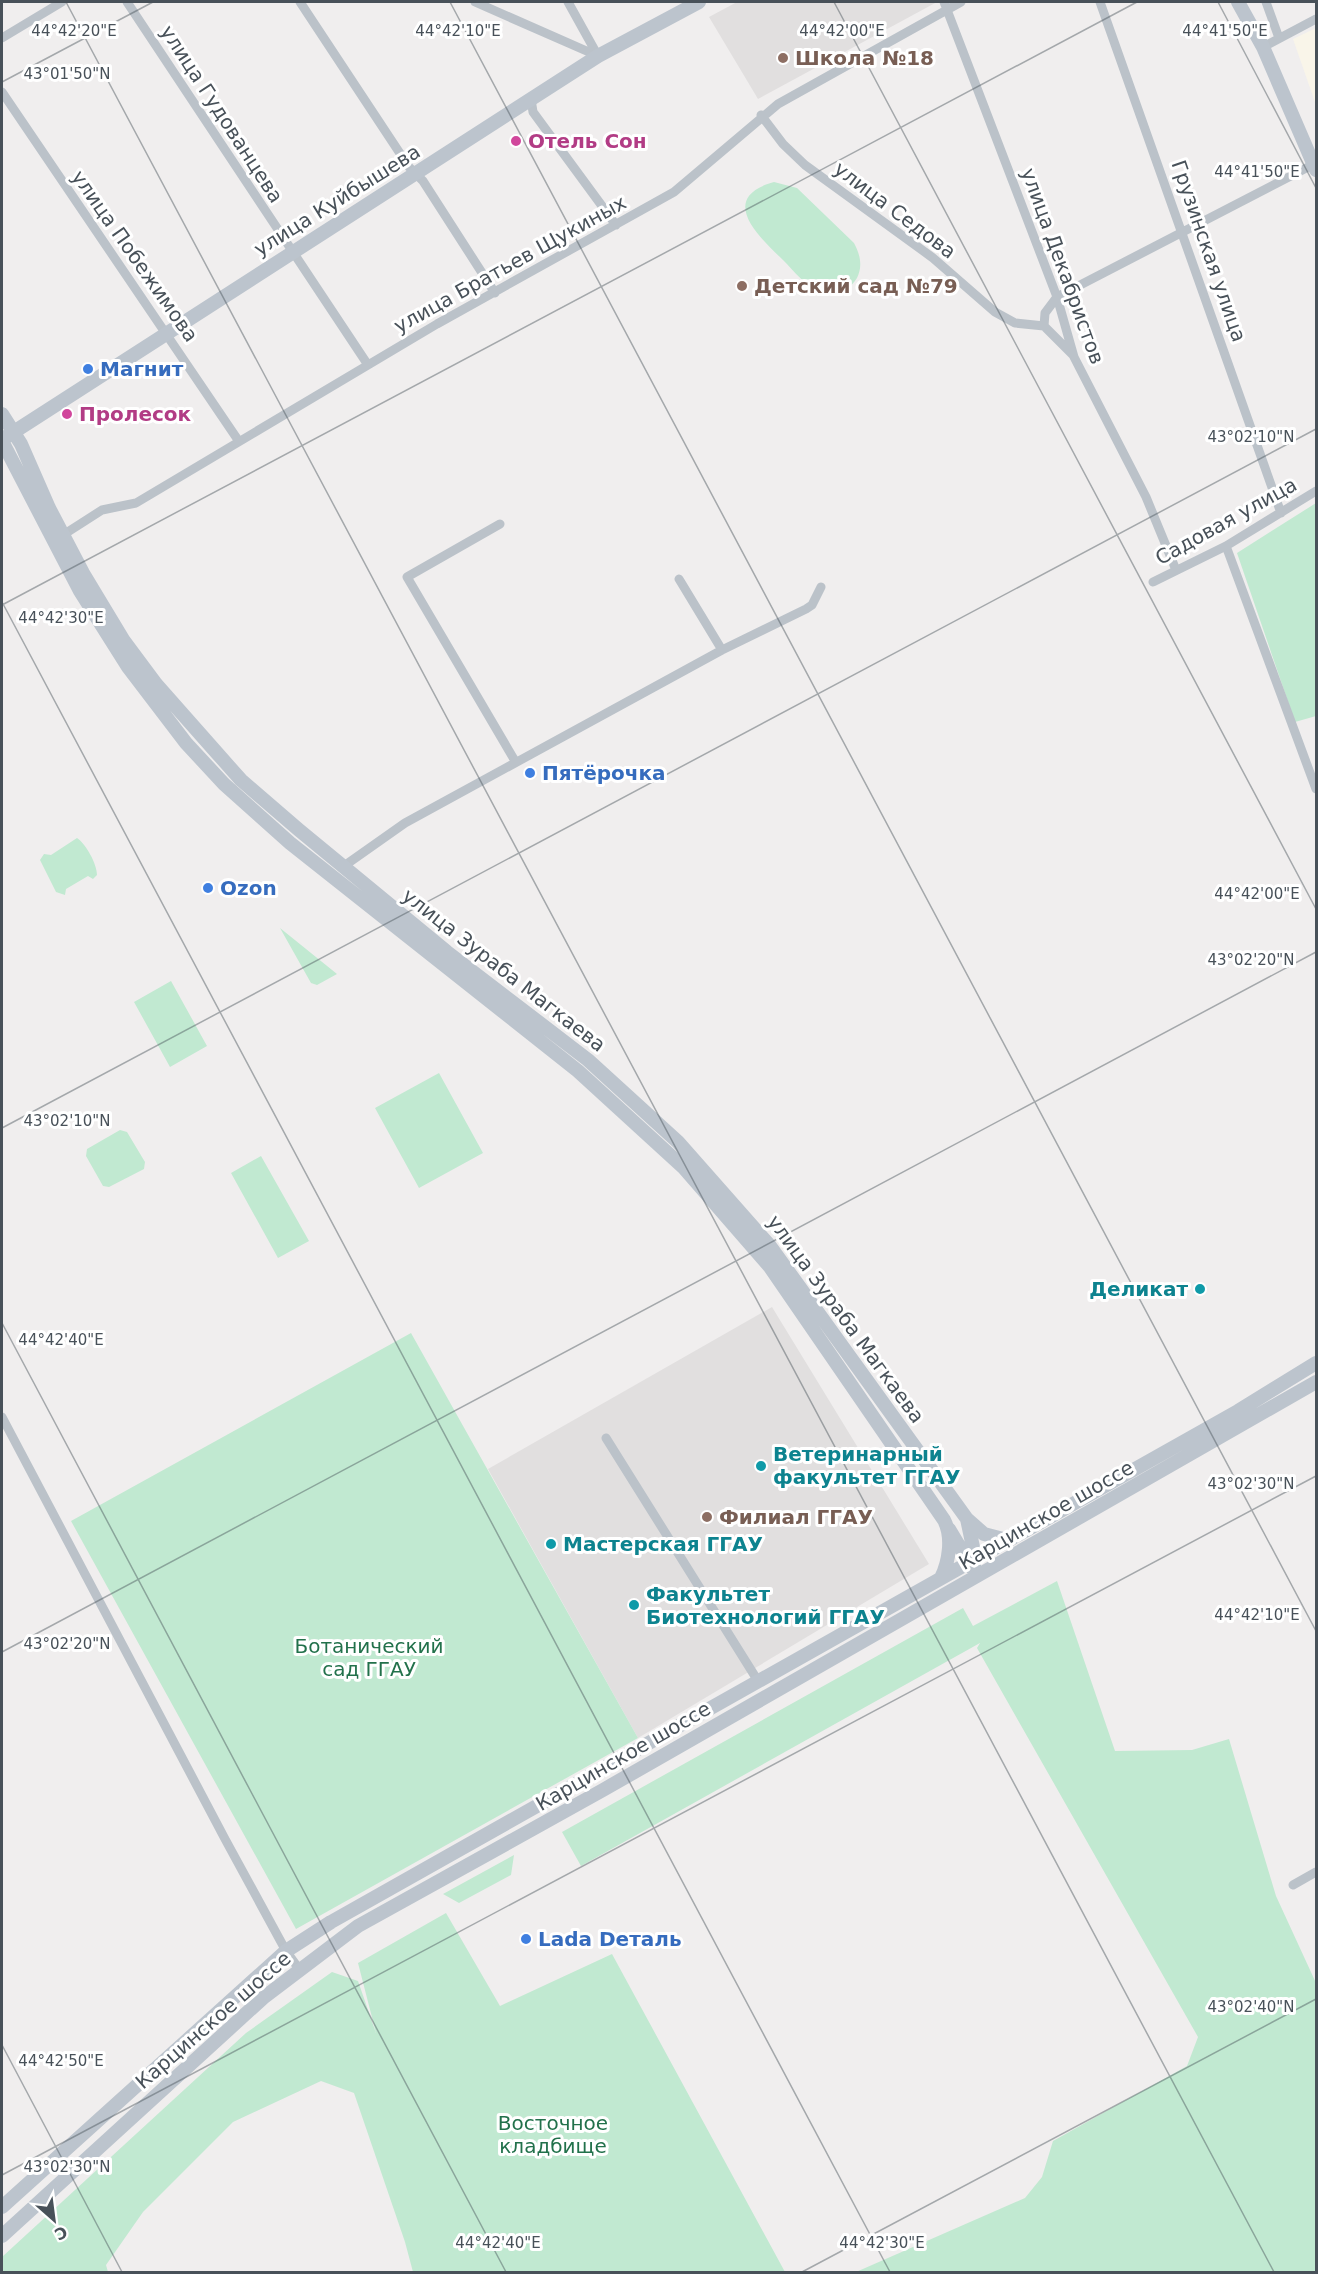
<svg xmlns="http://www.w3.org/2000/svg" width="1318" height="2274" font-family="'DejaVu Sans',sans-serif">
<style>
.commercial{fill:#f9f5e9}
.education{fill:#e1dfdf}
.green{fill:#c1e9d1}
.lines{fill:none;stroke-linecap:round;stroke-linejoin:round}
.street{stroke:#bbc2c9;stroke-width:9}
.secondary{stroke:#bcc4cd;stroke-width:14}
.ticks{fill:none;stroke:#485159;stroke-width:1.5;stroke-opacity:0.45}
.education-dot{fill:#8d6e63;stroke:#fff;stroke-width:2}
.hotel-dot{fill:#d1479c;stroke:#fff;stroke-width:2}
.shop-dot{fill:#3f7fe0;stroke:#fff;stroke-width:2}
.culture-dot{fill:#0f9aa8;stroke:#fff;stroke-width:2}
.labels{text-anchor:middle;stroke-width:6;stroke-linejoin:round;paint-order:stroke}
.education-label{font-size:20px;font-weight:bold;fill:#785e54;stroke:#fff;text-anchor:start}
.street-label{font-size:20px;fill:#485159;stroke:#fff}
.hotel-label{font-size:20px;font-weight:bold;fill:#b23c85;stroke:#fff;text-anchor:start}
.shop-label{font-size:20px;font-weight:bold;fill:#366cbe;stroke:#fff;text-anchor:start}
.culture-label{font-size:20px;font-weight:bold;fill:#0d838f;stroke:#fff;text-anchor:start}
.park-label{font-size:20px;fill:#22714b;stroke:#fff}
.ticks-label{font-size:15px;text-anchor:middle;fill:#485159;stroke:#fff;stroke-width:6;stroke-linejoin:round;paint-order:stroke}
</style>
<rect width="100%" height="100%" fill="#f0eeee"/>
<path class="commercial" d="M1316 28V105L1293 39Z"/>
<path class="education" d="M737 2H937L758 99 709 17Z
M772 1307 929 1564 638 1738 488 1469Z"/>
<path class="green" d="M774 182 797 188 854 243C860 254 863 266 857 278 850 290 834 297 821 292 806 287 794 271 783 260 760 238 716 198 774 182Z
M1316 503V716L1295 722 1237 553Z
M77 838C86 844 97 864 97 875L93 879 88 876 66 889 65 895 56 892 40 860 44 854 51 855Z
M280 928 337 974 317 985 311 983Z
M171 981 207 1046 170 1067 134 1002Z
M439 1073 483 1153 419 1188 375 1108Z
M120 1130 127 1132 145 1162 144 1169 109 1187 103 1186 86 1156 87 1149Z
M261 1156 309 1241 278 1258 231 1173Z
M411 1333 638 1738 296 1929 71 1521Z
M1057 1581 1115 1751 1192 1750 1229 1739 1276 1896 1316 1983V2272H856L1025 2198 1042 2177 1053 2141 1187 2066 1198 2037 977 1648 980 1643 581 1866 562 1832 963 1608 973 1626Z
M514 1855 511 1875 459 1903 443 1894Z
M446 1913 500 2006 612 1954 785 2272H413L405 2242 354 2093 321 2081 233 2122 143 2212 106 2265 108 2272H2V2257L246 2033 332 1972 358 1981 376 2033 358 1963Z"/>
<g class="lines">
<path class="street" d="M127 2 368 365
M300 2 409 167 423 181 495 293
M475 2 598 56
M568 2 598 56
M944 2 1057 297 1074 357 1146 497 1176 570
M1100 2 1281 513
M1266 2 1279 38
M2 38 62 2
M1263 47 1316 19
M2 92 238 440
M531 99 533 112 616 225
M761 115 783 144 805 165 933 258 995 312 1015 323 1044 326 1073 355
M1044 326 1045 313 1057 297 1314 164
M500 524 407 577 515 761
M63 535 102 510 136 503 437 324 674 192 778 104 961 2
M1226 546 1316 789
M1153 582 1226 546 1316 491
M722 650 806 609 812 605 821 587
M344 866 405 823 722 650 679 579
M2 1417 225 1839 286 1951 299 1969
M606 1438 758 1681
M1293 1885 1316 1872"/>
<path class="secondary" d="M1238 2 1263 47 1316 170
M2 414 21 444 49 508 83 573 124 641 156 684 217 753 241 780 299 830 447 952 588 1060 678 1142 770 1246 967 1519 984 1534 1007 1540
M6 437 598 56 699 2
M2 441 80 591 128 667 186 743 224 784 290 843 578 1071 683 1167 770 1267 944 1520C953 1537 949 1562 941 1578
M967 1519 973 1547 971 1567
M949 1529 967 1559 974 1565
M2 2207 286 1951 331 1922 1238 1411 1316 1363
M2 2236 263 1998 358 1926 603 1790 1316 1382"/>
</g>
<path class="ticks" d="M66 2 1274 2272M450 2 1316 1631M834 2 1316 909M1218 2 1316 188M2 82 153 2M2 602 890 2272M2 605 1137 2M2 1128 1316 429M2 1323 506 2272M2 1652 1316 952M2 2045 122 2272M2 2175 1316 1476M802 2272 1316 1999"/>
<g class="education-dot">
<circle cx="783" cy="58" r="6"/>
<circle cx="742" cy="286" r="6"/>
<circle cx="707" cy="1517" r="6"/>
</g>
<g class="hotel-dot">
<circle cx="516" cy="141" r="6"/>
<circle cx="67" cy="414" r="6"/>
</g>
<g class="shop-dot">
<circle cx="88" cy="369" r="6"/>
<circle cx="530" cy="773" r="6"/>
<circle cx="208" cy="888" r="6"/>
<circle cx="526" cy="1939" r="6"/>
</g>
<g class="culture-dot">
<circle cx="1200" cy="1289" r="6"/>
<circle cx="761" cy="1466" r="6"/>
<circle cx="551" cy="1544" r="6"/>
<circle cx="634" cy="1605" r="6"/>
</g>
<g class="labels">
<g class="education-label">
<text x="795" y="65">Школа №18</text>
<text x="754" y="293">Детский сад №79</text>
<text x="719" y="1524">Филиал ГГАУ</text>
</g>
<g class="street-label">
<text transform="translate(222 114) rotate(57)" y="7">улица Гудованцева</text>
<text transform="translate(337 200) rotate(-32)" y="7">улица Куйбышева</text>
<text transform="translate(895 210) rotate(37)" y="7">улица Седова</text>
<text transform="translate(1209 251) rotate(71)" y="7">Грузинская улица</text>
<text transform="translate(135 256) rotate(55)" y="7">улица Побежимова</text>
<text transform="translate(510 264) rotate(-29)" y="7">улица Братьев Щукиных</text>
<text transform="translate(1063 266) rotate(70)" y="7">улица Декабристов</text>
<text transform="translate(1226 521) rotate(-29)" y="7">Садовая улица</text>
<text transform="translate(504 970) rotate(38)" y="7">улица Зураба Магкаева</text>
<text transform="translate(846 1319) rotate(54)" y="7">улица Зураба Магкаева</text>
<text transform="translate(1046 1515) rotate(-30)" y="7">Карцинское шоссе</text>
<text transform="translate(623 1756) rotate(-30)" y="7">Карцинское шоссе</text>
<text transform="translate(213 2020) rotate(-41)" y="7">Карцинское шоссе</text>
</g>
<g class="hotel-label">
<text x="528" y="148">Отель Сон</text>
<text x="79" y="421">Пролесок</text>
</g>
<g class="shop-label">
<text x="100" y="376">Магнит</text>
<text x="542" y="780">Пятёрочка</text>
<text x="220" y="895">Ozon</text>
<text x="538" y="1946">Lada Dеталь</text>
</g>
<g class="culture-label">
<text x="1188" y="1296" text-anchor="end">Деликат</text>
<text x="773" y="1461">Ветеринарный<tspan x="773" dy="23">факультет ГГАУ</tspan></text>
<text x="563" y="1551">Мастерская ГГАУ</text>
<text x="646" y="1601">Факультет<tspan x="646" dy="23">Биотехнологий ГГАУ</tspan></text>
</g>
<g class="park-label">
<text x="369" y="1653">Ботанический<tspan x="369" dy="23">сад ГГАУ</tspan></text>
<text x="553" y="2130">Восточное<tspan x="553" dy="23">кладбище</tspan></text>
</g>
</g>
<g class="ticks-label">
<text x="74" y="36">44°42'20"E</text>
<text x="458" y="36">44°42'10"E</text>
<text x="842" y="36">44°42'00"E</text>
<text x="1225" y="36">44°41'50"E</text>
<text x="67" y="79">43°01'50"N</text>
<text x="1257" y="177">44°41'50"E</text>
<text x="1251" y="442">43°02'10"N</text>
<text x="61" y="623">44°42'30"E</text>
<text x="1257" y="899">44°42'00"E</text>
<text x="1251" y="965">43°02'20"N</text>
<text x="67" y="1126">43°02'10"N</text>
<text x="61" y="1345">44°42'40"E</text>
<text x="1251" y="1489">43°02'30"N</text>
<text x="1257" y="1620">44°42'10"E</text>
<text x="67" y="1649">43°02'20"N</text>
<text x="1251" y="2012">43°02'40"N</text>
<text x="61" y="2066">44°42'50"E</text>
<text x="67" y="2172">43°02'30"N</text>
<text x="498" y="2248">44°42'40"E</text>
<text x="882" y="2248">44°42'30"E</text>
</g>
<rect width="1318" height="2274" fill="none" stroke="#485159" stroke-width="6"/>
<g transform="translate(54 2220) rotate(152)" stroke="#ffffff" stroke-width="4.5" paint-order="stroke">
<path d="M0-4.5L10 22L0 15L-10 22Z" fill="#485159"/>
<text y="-9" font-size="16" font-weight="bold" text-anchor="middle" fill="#485159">С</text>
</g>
</svg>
